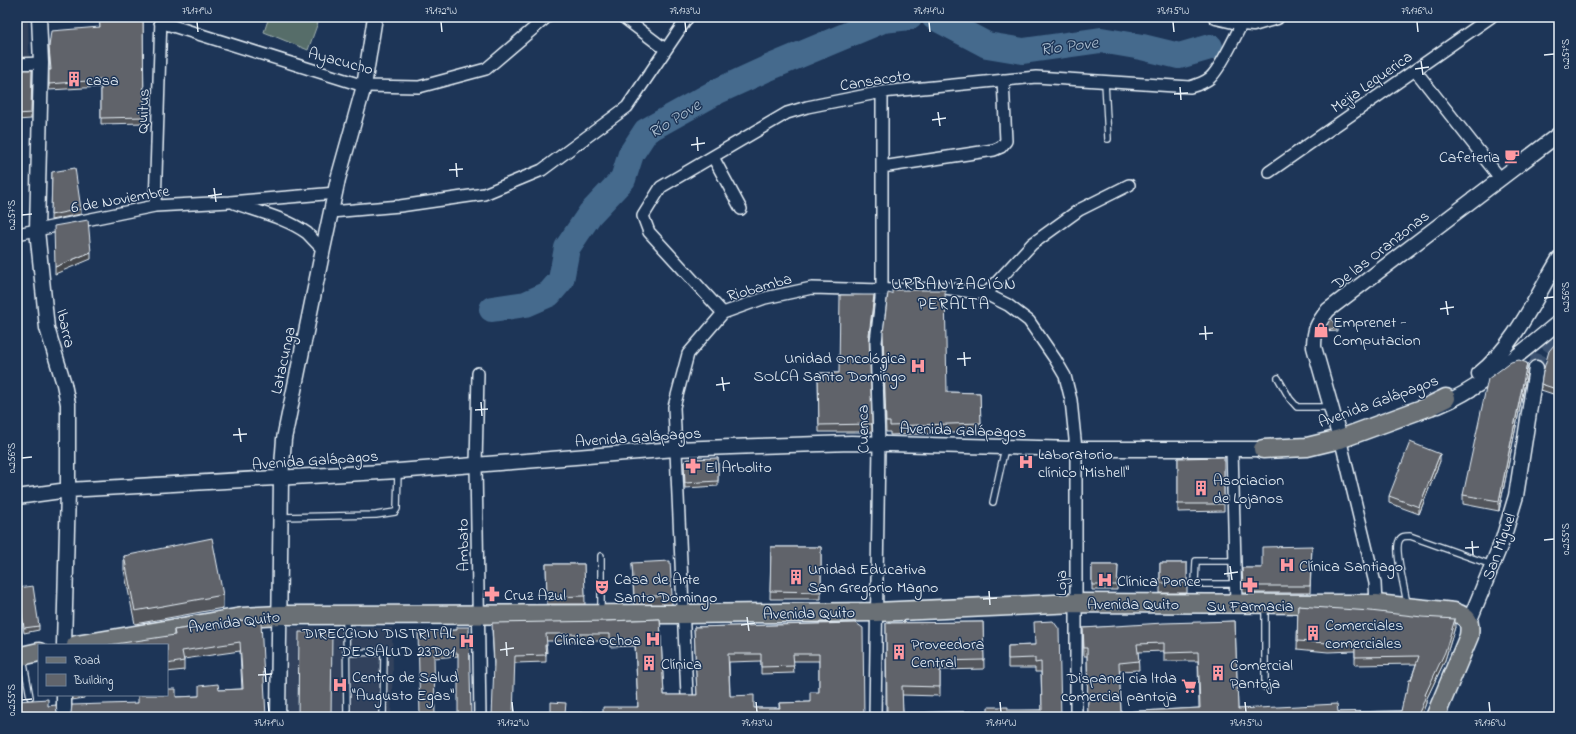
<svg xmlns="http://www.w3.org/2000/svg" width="1576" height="734" font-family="'Indie Flower',sans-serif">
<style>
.built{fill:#31435d}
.green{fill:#566d69;stroke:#9fafb0}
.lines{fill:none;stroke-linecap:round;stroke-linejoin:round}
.river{stroke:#456a8d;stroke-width:26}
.tertiary-tunnel{stroke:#3b516f;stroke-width:14;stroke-dasharray:14 7;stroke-linecap:butt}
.service-casing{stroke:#e8f1f8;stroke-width:8}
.minor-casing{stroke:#e8f1f8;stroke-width:14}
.tertiary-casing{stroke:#e8f1f8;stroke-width:17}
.primary-casing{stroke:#e8f1f8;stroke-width:21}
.service{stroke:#1d3557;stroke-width:5.5}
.minor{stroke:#1d3557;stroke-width:11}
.tertiary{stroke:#1d3557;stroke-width:14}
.primary{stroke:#6a7074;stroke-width:18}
.wall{fill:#53565c;stroke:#e8f1f8;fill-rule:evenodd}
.shaded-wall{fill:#44464b;stroke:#e8f1f8}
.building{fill:#61646b;stroke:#e8f1f8;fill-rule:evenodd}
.ticks{fill:none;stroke:#e8f1f8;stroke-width:1.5}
.labels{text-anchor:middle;stroke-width:3;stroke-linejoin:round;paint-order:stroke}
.street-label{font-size:16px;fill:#e8f1f8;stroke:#1d3557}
.poi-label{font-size:16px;fill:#e8f1f8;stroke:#1d3557;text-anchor:start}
.water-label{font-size:17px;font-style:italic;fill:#afc2d3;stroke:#1d3557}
.neighbourhood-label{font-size:17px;letter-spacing:1px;fill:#e8f1f8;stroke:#1d3557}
.neatline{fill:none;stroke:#e8f1f8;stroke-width:1.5}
.ticks-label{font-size:10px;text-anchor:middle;fill:#e8f1f8}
</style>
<rect width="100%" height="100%" fill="#1d3557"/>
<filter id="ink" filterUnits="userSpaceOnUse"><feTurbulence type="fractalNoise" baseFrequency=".025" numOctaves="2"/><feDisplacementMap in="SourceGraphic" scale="8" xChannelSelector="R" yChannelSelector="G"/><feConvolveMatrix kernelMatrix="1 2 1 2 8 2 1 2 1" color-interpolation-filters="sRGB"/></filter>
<g filter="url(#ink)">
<path class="built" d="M17 17H28L29 57 17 59Z
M288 627 392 628 393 669 391 717H287Z"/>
<path class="green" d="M269 17H320L308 50 264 32Z"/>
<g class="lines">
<path class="river" d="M934 17 987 45 1023 51 1101 40 1142 47 1179 56 1210 47
M492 309 526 304 549 294 561 280 567 248 590 214 623 179 631 154 646 131 718 91 766 69 883 20 910 17"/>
<path class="tertiary-tunnel" d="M1536 368C1538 347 1543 346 1559 334"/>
<g class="service-casing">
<path id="service" d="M1105 82 1108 139
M1278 378 1290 399 1297 407H1330
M993 502 1005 448
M281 517 376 515 395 512 397 509 398 472
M601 556V612
M1235 561H1196L1195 582 1199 584H1235
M1407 605C1406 592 1394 551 1399 541 1401 536 1405 536 1410 536L1492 565
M346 618 347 717
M346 653 382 652 384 654 383 717
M23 658 30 697
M1265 687V605"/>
</g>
<g class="minor-casing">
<path id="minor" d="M623 17 665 49
M160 22 364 86 419 87 486 69 547 17
M17 64 41 63
M1415 70 1500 178
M713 157 741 209
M882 167 994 150 1001 147 1006 141 1003 80
M1269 172 1491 17
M234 203C259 212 286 218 307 233 312 238 317 244 323 249
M155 206 161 17
M331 212 400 206 484 194 542 170 627 107 688 17
M17 234 155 206 230 202 336 193
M986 294 1032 244 1079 210 1129 185
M723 313 649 232 643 216 661 187 787 113 807 107 882 92 1036 77 1190 87C1197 85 1204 83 1210 78 1221 68 1235 37 1242 23
M478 373 476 465 480 717
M1341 442 1375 583 1376 604
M1232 449 1236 603
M687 695 674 407 688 354 723 313 765 298 812 288 882 290 945 288 986 294 1008 305 1029 321 1055 359 1065 376 1071 400 1076 449V717
M875 717 879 444 876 342 882 290V92"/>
</g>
<g class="tertiary-casing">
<path id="tertiary" d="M39 17 41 63 37 230 47 328 64 384 68 404V490L64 645
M1216 17 1242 23 1253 24 1277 17
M1479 374C1514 346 1536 297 1559 259
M1438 406C1481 389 1523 351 1559 322
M1339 435 1314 347C1314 330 1317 324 1328 310L1559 134
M17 497 68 490 398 471 676 449 758 446 851 443 1076 449H1273
M1469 622 1503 539 1516 496 1536 368
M64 695V717
M278 717 281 479 284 439 323 249 338 179 364 86 375 17"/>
</g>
<g class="primary-casing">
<path id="primary" d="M1263 449 1307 447 1340 439 1430 406 1446 398
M76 645 242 617 280 615 682 614 876 612 1076 603 1376 604 1454 612C1468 617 1471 621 1469 636L1435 717
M17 657 39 652"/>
</g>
<use href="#service" class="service"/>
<use href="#minor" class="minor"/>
<use href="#tertiary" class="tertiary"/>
<use href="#primary" class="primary"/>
</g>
<path class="wall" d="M99 17H143L144 123 101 124V87L49 90V70H50L49 47 100 27Z
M17 70H32L31 119 17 120Z
M52 172 81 209V214L51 220Z
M874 302 869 341 872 432H819L818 373H839Z
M1337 328V331L1324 332V330Z
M1559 339V396L1541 390V384Z
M883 342 947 392 980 393 981 432 890 435V432H886Z
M1527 372 1499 511 1463 504V495Z
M1224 457V511L1178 512V458Z
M718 458V486L685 488 684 462Z
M1440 461 1419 514 1389 503V496Z
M1312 546 1310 593H1243L1242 568H1262Z
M771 547H821V599H770Z
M124 556 223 595V608L135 624 124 570Z
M632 563 672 596V604H634Z
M1160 563H1187V593H1160Z
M546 564H584L585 604H547Z
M1092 565H1118L1117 590H1092Z
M18 588 39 626V630L24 633 18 593Z
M1298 606 1455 627 1445 660 1426 700V703L1421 717H1088L1087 656H1084L1083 628 1235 621 1238 709 1338 712 1401 711 1416 664 1355 665V651L1328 652 1297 649ZM1164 651V661H1198L1199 708 1121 712 1119 671 1139 670 1138 652Z
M660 619 664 695H697L694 627 856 623 864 717 566 713H603L638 707 635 646 610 647V641H546L547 653 546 652V662L515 663 494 667 492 630 609 621ZM761 661V674L794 673 793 661H819V692L810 702 779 703V708H754L730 696 729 662Z
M237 621 266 717H17L48 706 57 713 64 717 138 703 176 697 199 696 219 690 242 689 240 651 184 659V670L167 672V645L174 635V630Z
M983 622 984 669 940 670V696L902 695 903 713 1042 710 1041 672H1035V668H1008V646L1035 645 1061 717H886V623Z
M457 630 458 656 434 658 418 632Z
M72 695H84V698L72 700Z"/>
<path class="shaded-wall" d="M91 252V259L55 274V267Z
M874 295V302L869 342V335Z
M1527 363V372L1499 511V501Z
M1440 454V461L1419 514V507Z
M1455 619V627L1445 660 1426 700V703L1421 717H1417L1425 695Z"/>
<path class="building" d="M99 17H143L144 117 101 118V80L49 84V70H51L49 47 51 31 100 27Z
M17 70H32L31 113 17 114Z
M75 168 81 209 51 215 52 172Z
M88 220 91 252 55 267 54 226Z
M892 290H945L947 392 980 393 981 423 890 426V422H886L883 333 888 293 892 294Z
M840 295H874L869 335 872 424 819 425 818 373H839Z
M1331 318 1337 328 1324 330Z
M1559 339V390L1541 384 1543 372 1549 351Z
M1519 360 1527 363 1499 501 1463 495 1488 379 1511 362Z
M1410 442 1440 454 1419 507 1389 496Z
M1224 457V504H1178V458Z
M718 458V481L685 483 684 462 688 459Z
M212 538 223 595 135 611 124 556Z
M1312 546 1310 586H1243L1242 568H1262V547Z
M771 547H821V592L770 591Z
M670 561 672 596H634L632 563Z
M1160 563H1187V583H1160Z
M546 564H584L585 596 547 597Z
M1092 565H1118L1117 585H1092Z
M33 586 39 626 24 628 18 588Z
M1298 606 1370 611 1422 617 1455 619 1445 652 1425 695H1426L1422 706 1417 717H1088L1087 648H1084L1083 628 1163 623 1235 621 1238 709 1337 704 1338 712 1401 711 1405 693H1407L1409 680H1411L1419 656 1355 657V642L1328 643 1297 641ZM1164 643V653L1198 652 1200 708 1121 712 1119 663 1139 661 1137 644Z
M252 619 261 622 266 717H17V701L48 699V706L56 705 57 713 64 717 68 716 71 713 72 705 138 703V695H167V689H176V697L199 696V686L218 684 219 690 243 689 240 642 182 651 184 661 167 664V645H109L175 635 174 630 237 621Z
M660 619 664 695H697L694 627 856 623 863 628 864 717H551V702L566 703 565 713H603V707H638L635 639 610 640V634H546L547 645H545L546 655 515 656 513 717H492L494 663 492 623 609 621ZM728 654H761V667L794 666 793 654H819V692H810V702L779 703 780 708H754V695L730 696Z
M1053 621 1059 629 1061 717H887L886 623 983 622 984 660 940 661V687L902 686 903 713 988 711V707H1008V710H1042L1041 662 1035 663V658L1008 659V646L1035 645 1034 622Z
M457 627H469L471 717H458V653L434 654 435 717H420L418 632 457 630Z
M299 632 332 633 331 717H298Z
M336 715 373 717H336Z"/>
</g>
<path class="ticks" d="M197 22 198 32M441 22 442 32M685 22 686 32M929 22 930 32M1173 22 1174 32M1417 22 1418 32M1544 55 1554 54M1421 61 1423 75M1415 69 1429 67M1180 87 1181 100M1174 94 1188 93M938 112 940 126M932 120 946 118M697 137 698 151M691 145 705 143M456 163 457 177M449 170 463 169M214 188 216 202M208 196 222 194M22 215 32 214M1544 298 1554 297M1446 301 1448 315M1440 309 1454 307M1205 326 1206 340M1199 334 1213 333M964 352 965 366M957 359 971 358M722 377 724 391M716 385 730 383M481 402 482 416M475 410 488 409M239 428 241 442M233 435 247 434M22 458 32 457M1544 540 1554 539M1472 541 1473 555M1465 548 1479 547M1230 566 1232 580M1224 574 1238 572M989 591 990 605M983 599 997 598M747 617 749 631M741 625 755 623M506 642 507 656M500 650 514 648M265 668 266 682M258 675 272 674M22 700 32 699M268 702 269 712M512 702 513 712M756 702 757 712M1000 702 1001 712M1245 702 1246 712M1489 702 1490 712"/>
<defs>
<g id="building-bare" transform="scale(1.2)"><path d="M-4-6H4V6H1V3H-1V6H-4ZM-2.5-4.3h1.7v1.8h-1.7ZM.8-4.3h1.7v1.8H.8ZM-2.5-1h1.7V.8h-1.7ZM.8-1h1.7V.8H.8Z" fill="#ff9aa2" stroke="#1d3557" stroke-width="2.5" paint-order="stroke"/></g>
<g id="cafe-bare" transform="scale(1.2)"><path d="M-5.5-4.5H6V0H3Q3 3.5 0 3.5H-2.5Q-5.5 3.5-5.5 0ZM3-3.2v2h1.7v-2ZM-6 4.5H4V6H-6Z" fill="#ff9aa2" stroke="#1d3557" stroke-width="2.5" paint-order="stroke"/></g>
<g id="shop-bare" transform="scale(1.2)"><path d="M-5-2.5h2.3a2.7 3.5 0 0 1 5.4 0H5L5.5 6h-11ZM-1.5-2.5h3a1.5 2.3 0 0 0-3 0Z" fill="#ff9aa2" stroke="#1d3557" stroke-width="2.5" paint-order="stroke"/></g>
<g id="hospital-bare" transform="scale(1.2)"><path d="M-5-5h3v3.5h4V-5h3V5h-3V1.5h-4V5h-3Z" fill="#ff9aa2" stroke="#1d3557" stroke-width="2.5" paint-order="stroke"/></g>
<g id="pharmacy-bare" transform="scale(1.2)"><path d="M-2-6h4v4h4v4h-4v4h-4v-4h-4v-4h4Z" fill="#ff9aa2" stroke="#1d3557" stroke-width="2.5" paint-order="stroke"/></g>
<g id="theatre-bare" transform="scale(1.2)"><path d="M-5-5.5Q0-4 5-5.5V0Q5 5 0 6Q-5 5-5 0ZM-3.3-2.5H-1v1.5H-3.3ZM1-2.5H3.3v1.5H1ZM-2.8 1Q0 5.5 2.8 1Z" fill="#ff9aa2" stroke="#1d3557" stroke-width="2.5" paint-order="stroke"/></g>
<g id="supermarket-bare" transform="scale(1.2)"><path d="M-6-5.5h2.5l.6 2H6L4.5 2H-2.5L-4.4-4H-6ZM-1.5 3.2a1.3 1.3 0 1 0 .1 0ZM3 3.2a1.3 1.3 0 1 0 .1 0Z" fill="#ff9aa2" stroke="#1d3557" stroke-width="2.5" paint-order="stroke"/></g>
</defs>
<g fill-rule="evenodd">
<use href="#building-bare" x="74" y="79"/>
<use href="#cafe-bare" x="1512" y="156"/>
<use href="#shop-bare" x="1321" y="330"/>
<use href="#hospital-bare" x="918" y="366"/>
<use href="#hospital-bare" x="1026" y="462"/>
<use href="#pharmacy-bare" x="693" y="466"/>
<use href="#building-bare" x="1201" y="488"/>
<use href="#hospital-bare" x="1287" y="565"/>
<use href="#building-bare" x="796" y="577"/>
<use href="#hospital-bare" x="1105" y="580"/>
<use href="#pharmacy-bare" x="1250" y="585"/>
<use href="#theatre-bare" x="602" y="587"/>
<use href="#pharmacy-bare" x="492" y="594"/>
<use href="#building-bare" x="1313" y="633"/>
<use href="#hospital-bare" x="653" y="639"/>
<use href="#hospital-bare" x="467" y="641"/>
<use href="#building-bare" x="899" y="652"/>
<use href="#building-bare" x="649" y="663"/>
<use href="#building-bare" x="1218" y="673"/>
<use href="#hospital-bare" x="340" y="685"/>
<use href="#supermarket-bare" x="1189" y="686"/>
</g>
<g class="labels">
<g class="street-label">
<text transform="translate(341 60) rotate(15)" y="6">Ayacucho</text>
<text transform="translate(875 79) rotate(-9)" y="6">Cansacoto</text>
<text transform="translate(1371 81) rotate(-35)" y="6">Mejia Lequerica</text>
<text transform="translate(142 111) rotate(-88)" y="6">Quitus</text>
<text transform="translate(120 198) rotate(-10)" y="6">6 de Noviembre</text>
<text transform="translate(1380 249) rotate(-38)" y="6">De las Oranzonas</text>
<text transform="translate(759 286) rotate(-16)" y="6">Riobamba</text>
<text transform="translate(67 328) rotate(78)" y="6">Ibarra</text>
<text transform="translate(282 360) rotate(-78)" y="6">Latacunga</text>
<text transform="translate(1378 400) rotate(-20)" y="6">Avenida Galápagos</text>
<text transform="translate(862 429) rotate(-91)" y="6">Cuenca</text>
<text transform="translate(963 429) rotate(2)" y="6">Avenida Galápagos</text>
<text transform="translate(638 436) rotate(-4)" y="6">Avenida Galápagos</text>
<text transform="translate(315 459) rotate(-4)" y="6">Avenida Galápagos</text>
<text transform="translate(462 545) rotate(-91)" y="6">Ambato</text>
<text transform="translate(1498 546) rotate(-70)" y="6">San Miguel</text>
<text transform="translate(1060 583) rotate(-90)" y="6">Loja</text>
<text x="1133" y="609">Avenida Quito</text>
<text transform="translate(809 612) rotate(-1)" y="6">Avenida Quito</text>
<text transform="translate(234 621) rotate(-7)" y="6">Avenida Quito</text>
</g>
<g class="poi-label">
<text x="86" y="85">casa</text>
<text x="1500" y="162" text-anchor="end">Cafeteria</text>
<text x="1333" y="327">Emprenet -<tspan x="1333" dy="18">Computacion</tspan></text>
<text x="906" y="363" text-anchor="end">Unidad Oncológica<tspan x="906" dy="18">SOLCA Santo Domingo</tspan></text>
<text x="1038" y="459">Laboratorio<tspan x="1038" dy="18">clínico "Mishell"</tspan></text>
<text x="705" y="472">El Arbolito</text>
<text x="1213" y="485">Asociacion<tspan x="1213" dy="18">de Lojanos</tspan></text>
<text x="1299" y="571">Clínica Santiago</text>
<text x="808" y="574">Unidad Educativa<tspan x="808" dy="18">San Gregorio Magno</tspan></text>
<text x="614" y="584">Casa de Arte<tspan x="614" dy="18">Santo Domingo</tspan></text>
<text x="1117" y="586">Clínica Ponce</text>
<text x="504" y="600">Cruz Azul</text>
<text x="1250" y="611" text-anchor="middle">Su Farmacia</text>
<text x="1325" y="630">Comerciales<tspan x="1325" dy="18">comerciales</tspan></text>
<text x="455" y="638" text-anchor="end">DIRECCION DISTRITAL<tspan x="455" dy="18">DE SALUD 23D01</tspan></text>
<text x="641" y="645" text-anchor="end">Clínica Ochoa</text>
<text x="911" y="649">Proveedora<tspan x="911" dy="18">Central</tspan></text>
<text x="661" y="669">Clínica</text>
<text x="1230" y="670">Comercial<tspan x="1230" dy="18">Pantoja</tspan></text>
<text x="352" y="682">Centro de Salud<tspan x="352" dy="18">"Augusto Egas"</tspan></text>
<text x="1177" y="683" text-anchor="end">Dispanel cia ltda<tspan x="1177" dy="18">comercial pantoja</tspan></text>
</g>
<g class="water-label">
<text transform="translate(1069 45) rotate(-7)" y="6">Río Pove</text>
<text transform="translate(674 118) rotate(-32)" y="6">Río Pove</text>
</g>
<g class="neighbourhood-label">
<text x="954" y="289">URBANIZACIÓN<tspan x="954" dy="20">PERALTA</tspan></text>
</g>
</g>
<rect width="1576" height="734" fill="none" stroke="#1d3557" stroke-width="44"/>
<rect x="38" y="644" width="130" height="52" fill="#1d3557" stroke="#6e8097"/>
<rect x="46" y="657" width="20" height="6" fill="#6a7074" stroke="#6e8097"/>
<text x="74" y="664" font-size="12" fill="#e8f1f8">Road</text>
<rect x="46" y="674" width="20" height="12" fill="#61646b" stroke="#6e8097"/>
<text x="74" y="684" font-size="12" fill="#e8f1f8">Building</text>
<rect x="22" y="22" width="1532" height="690" class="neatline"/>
<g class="ticks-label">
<text x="197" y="14">79.171°W</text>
<text x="441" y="14">79.172°W</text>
<text x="685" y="14">79.173°W</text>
<text x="929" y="14">79.174°W</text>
<text x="1173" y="14">79.175°W</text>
<text x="1417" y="14">79.176°W</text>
<text transform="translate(1565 54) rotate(-90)" y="4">0.257°S</text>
<text transform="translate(11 215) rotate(-90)" y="4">0.257°S</text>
<text transform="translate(1565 297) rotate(-90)" y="4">0.256°S</text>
<text transform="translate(11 458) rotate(-90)" y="4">0.256°S</text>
<text transform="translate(1565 539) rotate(-90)" y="4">0.255°S</text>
<text transform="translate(11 700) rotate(-90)" y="4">0.255°S</text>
<text x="269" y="726">79.171°W</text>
<text x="513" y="726">79.172°W</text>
<text x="757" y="726">79.173°W</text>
<text x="1001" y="726">79.174°W</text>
<text x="1246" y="726">79.175°W</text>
<text x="1490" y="726">79.176°W</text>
</g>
</svg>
